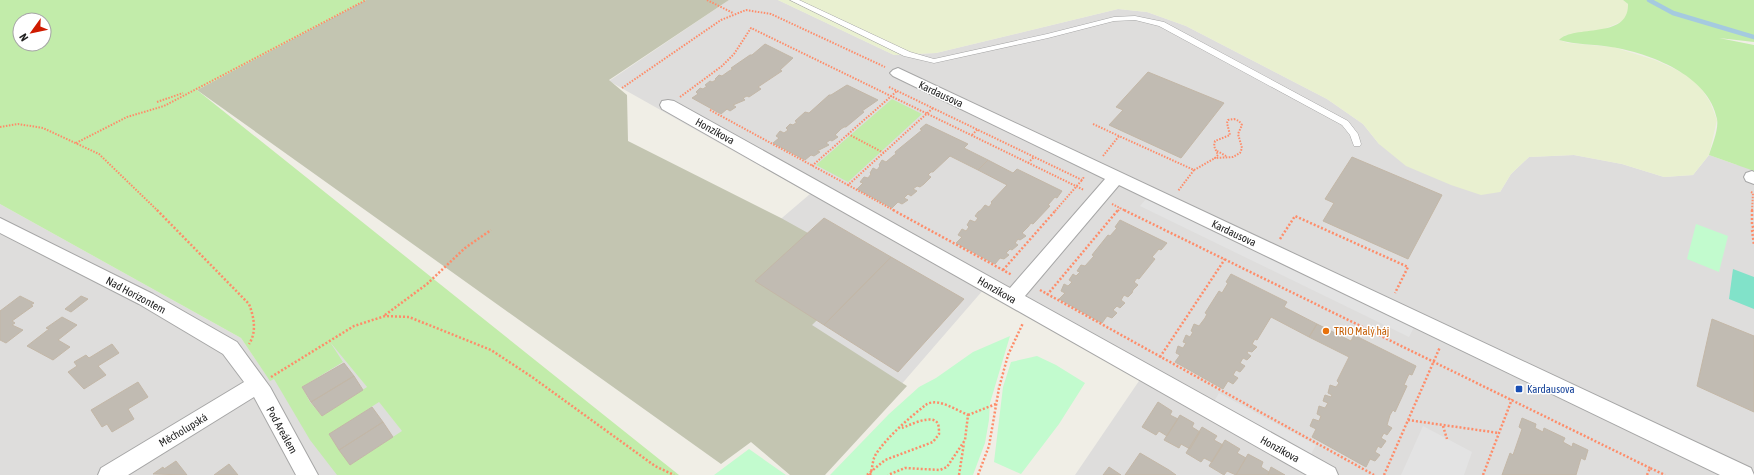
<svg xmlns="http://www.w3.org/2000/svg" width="1754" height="475" font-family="'Asap Condensed',sans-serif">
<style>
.residential{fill:#dedddc}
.construction{fill:#c3c5b1}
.farmland{fill:#e9f0d0}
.grass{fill:#c2ecaa;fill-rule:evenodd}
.park{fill:#c2fbce}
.pitch{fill:#81e2c9}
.parking{fill:#e3e3e3}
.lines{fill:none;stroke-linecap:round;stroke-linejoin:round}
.stream{stroke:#a5cadf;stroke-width:4.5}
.building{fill:#c1bbb2;stroke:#c3b7a7}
.service-casing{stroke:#a6a6a6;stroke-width:1}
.minor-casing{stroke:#a6a6a6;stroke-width:2}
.path-far1{stroke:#fe8c69;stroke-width:2;stroke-dasharray:1.5 1.5;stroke-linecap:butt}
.path{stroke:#fe8c69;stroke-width:2.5;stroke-dasharray:2 2;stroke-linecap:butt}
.service{fill:#fff;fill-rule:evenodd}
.minor{fill:#fff;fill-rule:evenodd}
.food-dot{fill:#e8710a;stroke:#fff;stroke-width:1.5}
.transit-dot{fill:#1a4fb4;stroke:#fff;stroke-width:1.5}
.labels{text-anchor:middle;stroke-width:3;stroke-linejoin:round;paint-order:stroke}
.street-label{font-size:11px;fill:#1f1f1f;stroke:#fff}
.food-label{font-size:11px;fill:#c56008;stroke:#fff;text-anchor:start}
.transit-label{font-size:11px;fill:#164399;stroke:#fff;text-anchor:start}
</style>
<rect width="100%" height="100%" fill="#f0eee6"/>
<path class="residential" d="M729 0H778L894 55 936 53 1118 9 1147 12 1186 26 1327 99 1363 124 1379 144 1500 192 1511 174 1529 157 1574 155 1622 164 1664 177 1693 175 1709 155 1737 165 1754 103V475H1075L1141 378 984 289 893 394 714 276 810 194 609 81Z
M0 204 241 338 265 373 327 337 438 475H0Z"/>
<path class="construction" d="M366 0H729L609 80 627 95 628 141 781 218 871 268 812 325 907 386 825 475H790L751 442 721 464 197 90Z"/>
<path class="farmland" d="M778 0H1623L1628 4V13L1623 21 1602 30 1566 35 1559 40 1568 43 1613 47 1655 60 1675 69 1689 77 1699 85 1710 102 1717 120 1709 155 1693 175 1664 177 1622 164 1574 155 1529 157 1511 174 1500 192 1481 195 1451 185 1406 166 1379 144 1363 124 1327 99 1186 26 1147 12 1118 9 936 53 894 55Z"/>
<path class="grass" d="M0 0H366L197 90 679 475H337L310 440 274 379 270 381 241 338 0 204ZM20 20H44V44H20ZM330 342 367 387 322 416 310 402 302 387 343 362ZM379 402 402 431 350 465 330 434Z
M1623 0H1754V42L1719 38 1754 45V171L1709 155C1712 145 1719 129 1717 119 1709 75 1649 53 1611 47 1593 44 1576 45 1559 40 1574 24 1629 40 1628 4Z
M892 99 922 114 848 182 816 165Z"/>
<path class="park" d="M1696 224 1728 236 1719 272 1687 259Z
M1010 336 990 403 989 420 985 443 973 475H830L889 414 919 387 936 378 973 352Z
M1037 356 1056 365 1085 383 1059 424 1021 474 994 462 1003 387 1011 362Z
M749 449 786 475H714Z"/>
<path class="pitch" d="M1733 269 1754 277V309L1729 299Z"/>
<path class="parking" d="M1146 199 1414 327 1409 337 1140 206Z
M1219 393 1316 445 1310 456 1213 403Z
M1423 426 1472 452 1464 475H1401Z"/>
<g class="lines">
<path class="stream" d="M1649 0 1673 13 1754 37"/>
</g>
<path class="building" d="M765 44 793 58 780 70 782 71 758 87 761 89 749 97 747 96 743 98 745 100 733 105 736 107 730 111 727 109 721 114 692 98 698 94 696 92 700 88 703 89 707 86 705 85 710 81 712 82 716 80 715 79 719 75 722 76 729 71 733 69 731 68 750 55H752Z
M1148 72 1224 103 1181 158 1109 125 1123 110 1116 107Z
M847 85 878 100 862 111 864 112 846 127H844L841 129 835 135 838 137 832 141 830 140 826 143 829 145 817 151 820 152 814 156 811 155 805 160 773 143 779 138 776 136 780 131 784 133 788 130 786 128 790 124 793 125 797 122 795 121 805 112 809 113 829 95H831Z
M926 124 968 144 964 148 988 160 978 170 950 156 933 172H931L928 175 931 177 924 184 920 187 917 186 913 189 917 191 911 196 908 194 904 198 908 200 902 204 898 202 892 208 857 189 863 183 860 182 864 177 868 178 871 174 870 173 873 168 877 170 880 166 879 165 882 160 886 162 893 156 896 154 895 152 922 130 920 129Z
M1352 157 1442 195 1408 259 1323 221 1334 203 1325 199Z
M988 160 1013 173 1017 169 1062 191 1057 198 1055 197 1048 205 1050 206 1033 224 1031 223 1028 227 1022 233 1026 236 1020 240 1018 239 1015 243 1018 245 1012 250 1010 249 1006 253 1009 255 1004 259 1000 258 995 264 956 243 962 237 958 235 962 229 966 231 969 227 967 225 970 220 975 222 978 218 975 216 978 212 981 210 985 205 989 207 992 203 991 202 1007 185 978 170Z
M824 218 891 257 824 325 755 281Z
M1120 220 1167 243 1161 250 1159 249 1152 257 1155 259 1139 279 1137 278 1134 282 1138 285 1133 290 1132 293 1128 297 1124 295 1121 300 1125 303 1120 308 1117 306 1113 310 1117 313 1112 318 1107 316 1102 323 1059 299 1065 293 1061 291 1064 284 1068 286 1072 282 1069 280 1073 274 1076 276 1080 272 1077 271 1081 265 1085 266 1094 256 1092 255 1108 235 1110 236 1117 228 1115 227Z
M891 257 964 299 898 372 824 325Z
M1231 274 1287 302 1284 307 1317 324 1309 337 1271 317 1257 340 1255 339 1252 344 1257 347 1252 352 1248 351 1247 353 1251 356 1247 360 1243 358 1240 363 1245 366 1240 372 1236 370 1233 375 1238 378 1233 384 1228 381 1223 389 1175 362 1180 355 1176 353 1178 346 1183 348 1186 343 1183 342 1186 335 1190 337 1193 332 1191 331 1194 324 1199 326 1205 318 1207 314 1205 313 1219 291 1222 293 1228 283 1226 282Z
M20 296 34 303 31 305 33 306 12 321 15 323 12 325 23 330 6 343 0 340V311Z
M81 296 88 299 71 312 65 309Z
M62 317 77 325 58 340 70 347 53 360 27 346 49 329 46 328Z
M1712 319 1754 336V412L1697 386Z
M1317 324 1351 341 1354 335 1416 366 1412 375 1409 374 1404 385 1407 386 1395 412 1393 410 1390 415 1387 425 1392 428 1387 435 1384 433 1381 438 1386 441 1381 448 1378 446 1375 452 1380 455 1375 461 1370 459 1366 467 1312 437 1316 429 1310 426 1313 419 1319 421 1321 416 1317 414 1319 406 1325 408 1328 403 1323 401 1325 395 1331 397 1332 395 1328 393 1330 385 1336 387 1339 383 1337 381 1349 357 1309 337Z
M112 344 119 353 98 366 106 375 84 389 68 372 77 366 74 362 86 355 89 358Z
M344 363 354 376 311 402 302 387Z
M354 376 363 390 322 416 311 402Z
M138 382 148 397 128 409 134 419 112 432 107 424 102 427 91 410Z
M1158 402 1172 411 1170 415 1178 419 1167 436 1159 431 1156 435 1142 427Z
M372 407 383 422 339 450 329 434Z
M1180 415 1194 423 1192 427 1200 432 1190 449 1181 444 1179 448 1164 440Z
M1522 418 1536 424 1535 428 1543 432 1544 428 1565 438 1563 442 1572 447 1573 443 1588 450 1585 460 1581 458 1576 475H1502L1510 453 1513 455 1522 429 1519 427Z
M383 422 393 437 350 465 339 450Z
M1202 427 1217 436 1214 440 1223 445 1212 462 1204 458 1201 462 1186 453Z
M1225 440 1240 449 1237 453 1246 458 1236 475 1227 471 1224 475 1209 466Z
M1140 453 1169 470 1176 475H1125Z
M1248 454 1263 462 1261 467 1269 472 1268 475H1236Z
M176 461 187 475 153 474 163 467 164 469Z
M229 464 238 475H214Z
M1109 467 1121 475H1103Z
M1271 467 1285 475H1268Z"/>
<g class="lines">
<g class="service-casing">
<path id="service" d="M790 0H799L910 52 934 59 1047 34 1114 17 1135 16 1164 22 1348 121 1358 134 1361 144 1360 146H1354L1350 135 1342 125 1159 26 1135 20 1114 21 1048 38 934 63 904 56Z"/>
</g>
<g class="minor-casing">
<path id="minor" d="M898 68 1751 468 1754 475H1720L1119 185 1025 296 1335 468 1338 475H1307L662 109 660 105 662 101 668 100 674 101 1010 288 1105 179 893 76 890 73 893 70Z
M1752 171 1754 172V184L1746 181 1744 177 1746 173Z
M0 218 153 294 237 342 270 387 318 475H296L254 397 128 475H98L101 468 244 382 223 354 139 304 0 233Z"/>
</g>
<path class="path-far1" d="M707 0 733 13
M889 87 1082 180 1084 177
M622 88 721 20 746 10 771 14 885 67
M680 97 722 66 734 54 751 28 1084 190
M157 102 183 93
M710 110 848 185 933 108
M1234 119 1239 121 1242 125 1238 134 1242 148 1240 153 1233 157 1215 158 1218 155 1214 146 1215 141 1230 135 1227 123 1228 120Z
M1093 124 1119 136
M0 127 18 124 43 128 99 154 158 211
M848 134 884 153
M972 135 978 129
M76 143 127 117 164 106 366 0
M1217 151 1226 156
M1103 156 1119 136 1194 170 1178 191
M1028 163 1034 157
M812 166 897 91
M1194 170 1215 158
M848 185 895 211
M1751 192 1753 193 1752 211
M1112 204 1126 211
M1055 211 1082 180
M1118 211 1120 208"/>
<path class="path" d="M157 210 249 304C254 317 257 332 249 344
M893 210 1012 275
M1124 210 1650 468
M1752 210V224L1754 231
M1752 230 1754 245
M1280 239 1295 216 1408 267 1395 293
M1003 270 1056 210
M1040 290 1374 475
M1047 295 1118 210
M385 315 427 284 465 248 491 230
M1160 357 1225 259
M271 377 354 326 385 316 409 317 491 350 532 377 655 466 674 475
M968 415 996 404
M1408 420 1499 433
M1443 426 1447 439
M867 475 885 460 933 442 939 434C939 431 939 427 938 424 933 413 910 425 902 428
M870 475C873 468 872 460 876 454 887 437 910 417 927 404 939 398 956 410 968 415L965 440 947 467 940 470 905 468 888 475
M959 475 964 443
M978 475 989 446 999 388 1008 355 1023 323
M1384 475 1440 347
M1483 475 1512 399
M1647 475 1650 468 1665 475"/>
<use href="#service" class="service"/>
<use href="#minor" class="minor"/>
</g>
<circle class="food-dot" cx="1326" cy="331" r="4"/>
<rect class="transit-dot" x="1515" y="385" width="8" height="8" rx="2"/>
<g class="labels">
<g class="street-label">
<text transform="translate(941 94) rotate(25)" y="4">Kardausova</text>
<text transform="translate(715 131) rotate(29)" y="4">Honzíkova</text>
<text transform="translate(1234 233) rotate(25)" y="4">Kardausova</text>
<text transform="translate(997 290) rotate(30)" y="4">Honzíkova</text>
<text transform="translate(136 295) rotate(28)" y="4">Nad Horizontem</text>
<text transform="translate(183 430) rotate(-31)" y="4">Měcholupská</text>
<text transform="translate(282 430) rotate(61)" y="4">Pod Areálem</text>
<text transform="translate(1280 449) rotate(29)" y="4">Honzíkova</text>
</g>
<g class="food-label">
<text x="1334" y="335">TRIO Malý háj</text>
</g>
<g class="transit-label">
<text x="1527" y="393">Kardausova</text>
</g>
</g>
<g transform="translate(32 32) rotate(237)"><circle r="19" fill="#ffffff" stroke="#a5a5a5"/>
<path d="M0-3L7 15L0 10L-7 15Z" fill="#cf1b00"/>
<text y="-6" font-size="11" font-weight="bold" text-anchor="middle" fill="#1f1f1f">N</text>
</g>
</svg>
